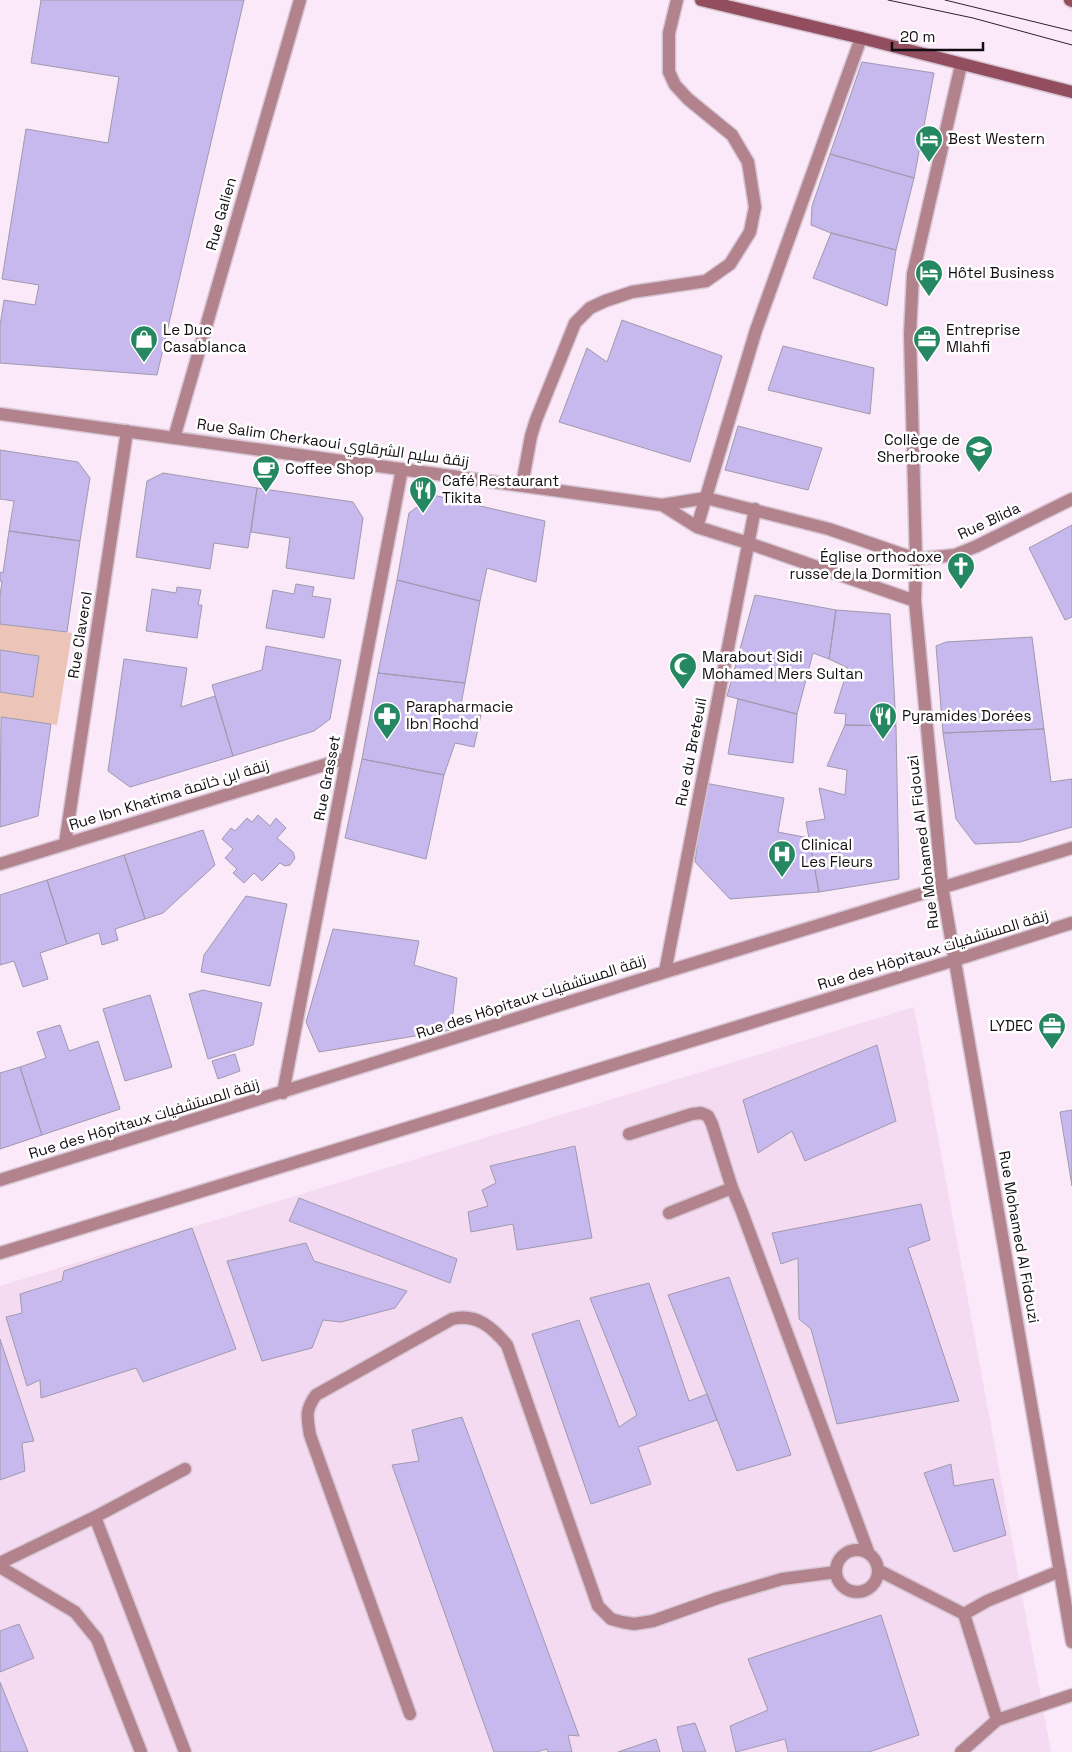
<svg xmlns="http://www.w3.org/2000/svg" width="1072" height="1752" font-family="'Space Grotesk',Cairo,sans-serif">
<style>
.built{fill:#f5dbf1}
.green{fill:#ecc5b8}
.building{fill:#c7b8ee;stroke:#9f9aae}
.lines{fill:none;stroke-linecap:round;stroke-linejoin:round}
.lane-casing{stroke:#d6c5d3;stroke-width:15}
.street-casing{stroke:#d6c5d3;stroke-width:15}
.secondary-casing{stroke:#d6c5d3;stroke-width:15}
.lane{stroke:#b3838d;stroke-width:12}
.street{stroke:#b3838d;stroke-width:12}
.secondary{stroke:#924e5f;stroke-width:12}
.tram{stroke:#2b242a;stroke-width:1}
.labels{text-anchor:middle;stroke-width:5;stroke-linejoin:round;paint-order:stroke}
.poi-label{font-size:15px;fill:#130d12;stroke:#fff;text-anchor:start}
.street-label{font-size:15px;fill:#130d12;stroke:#fff}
</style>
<rect width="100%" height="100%" fill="#fbe8f8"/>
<path class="built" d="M914 1007 1051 1752H0V1286Z"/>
<path class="green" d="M0 624 72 633 57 725 0 717V692L33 697 39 656 0 650Z"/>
<path class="building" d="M41 0H244L157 375 0 363V326L4 300 35 305 39 285 2 279 26 129 108 143 119 77 31 63Z
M862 62 934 73 914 178 830 154Z
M830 154 914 178 896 250 831 233 811 225 812 206Z
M831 233 896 250 887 306 813 278Z
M622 320 722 356 690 462 559 422 587 348 607 362Z
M783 346 874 368 870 414 768 390Z
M738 426 822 448 808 490 725 470Z
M0 450 78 462 90 478 80 541 9 531 14 501 0 499Z
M163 473 257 488 248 548 214 543 210 569 136 557 147 481Z
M257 488 353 502 363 518 354 579 286 568 290 538 251 532Z
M433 495 545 521 536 582 487 568 480 601 397 580 409 513Z
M1072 525V617L1065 620 1029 548Z
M9 531 80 541 67 632 0 624V596L2 581H0V572L3 573Z
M397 580 480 601 465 683 378 673Z
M296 584 314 587 312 596 331 599 324 638 266 628 273 590 294 594Z
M177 587 201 590 198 605H202L197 638 146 631 152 589 176 593Z
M755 595 836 610 829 659 813 653 797 714 727 696Z
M836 610 890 614 896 726 845 725 846 714 834 713 848 668 829 659Z
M1032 637 1044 729 943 733 936 646 946 642Z
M266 646 341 660 330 719 314 731 233 756 212 685 262 670Z
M0 650 39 656 33 697 0 692Z
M124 659 187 668 181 707 215 696 233 756 130 787 108 771Z
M378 673 465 683 460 710 481 715 474 747 455 743 444 775 362 759Z
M738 699 797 714 793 763 728 754Z
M1 717 51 724 38 816 0 827Z
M845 725 896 726 899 879 819 892 806 822 825 819 819 788 845 795 847 770 827 766Z
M1044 729 1051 782 1072 779V827L1020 842 975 844 956 819 943 733Z
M362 759 444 775 426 859 345 838Z
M705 783 784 798 778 832 809 838 819 892 730 899 695 862Z
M258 815 270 826 276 818 286 828 277 838 293 852 295 858 290 865 285 866 280 863 262 881 254 873 244 883 233 873 237 869 225 858 233 849 222 839 231 828 235 831 247 818 252 822Z
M203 830 215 865 163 913 145 919 124 855Z
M124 855 145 919 115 929 118 940 102 945 99 933 67 944 47 880Z
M47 880 67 944 40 953 48 979 23 987 14 961 0 965V895Z
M246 896 287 904 270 986 201 972 204 955Z
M333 929 419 941 414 965 457 978 451 1030 319 1052 306 1022Z
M203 990 262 1003 253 1045 208 1059 189 994Z
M150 995 172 1067 125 1081 103 1009Z
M60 1025 69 1051 98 1041 120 1109 42 1135 20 1067 46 1058 37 1032Z
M877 1045 896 1121 805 1161 792 1131 758 1153 743 1100Z
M235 1054 240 1071 218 1079 212 1061Z
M20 1067 42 1135 0 1149V1073Z
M1072 1110V1186L1060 1112Z
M575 1146 592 1238 517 1250 513 1224 471 1232 468 1212 488 1206 482 1190 496 1183 490 1166Z
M299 1198 457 1259 450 1283 289 1221Z
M921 1204 930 1240 908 1248 959 1401 837 1424 811 1329 799 1319 798 1258 781 1264 772 1233Z
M192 1228 236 1349 143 1382 136 1368 41 1398 40 1380 27 1386 6 1317 22 1313 20 1294 62 1281 64 1271Z
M306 1243 314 1261 407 1291 395 1308 341 1322 323 1320 312 1348 262 1361 227 1261Z
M729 1277 791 1455 737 1471 668 1295Z
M649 1283 689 1401 707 1394 717 1420 638 1447 651 1484 591 1504 532 1334 579 1320 619 1427 637 1415 590 1298Z
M0 1339 34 1441 22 1443 25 1471 0 1480Z
M462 1417 579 1736 568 1735 572 1752H548L547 1749 536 1752H494L392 1465 419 1461 412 1430Z
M951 1464 954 1486 993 1479 1006 1535 954 1552 924 1473Z
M881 1615 919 1735 869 1752H788L785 1739 736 1752 730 1726 768 1710 748 1659Z
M19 1624 34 1658 0 1672V1631Z
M0 1682 28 1752H0Z
M695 1723 706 1752H683L677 1727Z
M656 1739 660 1752H618Z"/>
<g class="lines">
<g class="lane-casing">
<path id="lane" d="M522 485 531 436 536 420 575 323 590 308 605 301 632 292 706 281 730 264 750 232 755 207 748 162 732 135 688 99 675 85 669 72V33L677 0
M629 1134 692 1114 701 1113 708 1116 712 1124 732 1188
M669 1213 732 1188 742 1212 869 1554
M95 1517 185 1752
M836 1571a21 21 0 1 1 42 0a21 21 0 1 1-42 0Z
M0 1563 95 1517 185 1469
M0 1567 75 1612 97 1639 141 1752
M878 1570 964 1614 987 1601 1060 1571
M964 1614 997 1720
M410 1714 310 1435C307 1417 305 1410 316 1395L452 1319C476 1313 492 1327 507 1345L598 1606 611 1619 622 1622 634 1624 653 1621 718 1598 782 1579 836 1572
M961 1752 997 1720 1072 1695"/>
</g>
<g class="street-casing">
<path id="street" d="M961 65 913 274 910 334 916 559 915 601 942 886 1072 1642
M0 414 662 505 706 498 829 529 916 559 955 555 977 546 1072 499
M174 438 300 0
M662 505 697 527 748 543 915 601
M697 527 756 330 861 38
M65 844 127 431
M0 864 347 758
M665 972 755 509
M283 1093 402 469
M0 1180 665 972 1072 848
M0 1253 955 960 1072 923"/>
</g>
<g class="secondary-casing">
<path id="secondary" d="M701 0 861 38 1072 92
M1070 0 1072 1"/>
</g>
<use href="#lane" class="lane"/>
<use href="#street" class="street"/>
<use href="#secondary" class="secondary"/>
<path class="tram" d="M888 0 973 18 1072 45
M945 0 1072 31"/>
</g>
<defs>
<g id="hotel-pin" transform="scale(1.4375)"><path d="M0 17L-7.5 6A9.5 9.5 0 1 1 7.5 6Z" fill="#268862" stroke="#fff"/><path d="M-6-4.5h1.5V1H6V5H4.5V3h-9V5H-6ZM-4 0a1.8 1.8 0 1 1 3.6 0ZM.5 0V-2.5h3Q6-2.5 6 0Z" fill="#fff"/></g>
<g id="shop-pin" transform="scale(1.4375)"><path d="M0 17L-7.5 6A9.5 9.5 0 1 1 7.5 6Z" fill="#268862" stroke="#fff"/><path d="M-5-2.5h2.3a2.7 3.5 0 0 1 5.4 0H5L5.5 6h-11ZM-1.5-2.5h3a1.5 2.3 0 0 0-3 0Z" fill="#fff"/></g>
<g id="office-pin" transform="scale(1.4375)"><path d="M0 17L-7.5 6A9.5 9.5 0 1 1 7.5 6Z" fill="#268862" stroke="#fff"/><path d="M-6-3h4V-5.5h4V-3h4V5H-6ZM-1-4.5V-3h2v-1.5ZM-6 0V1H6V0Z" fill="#fff"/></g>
<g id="school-pin" transform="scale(1.4375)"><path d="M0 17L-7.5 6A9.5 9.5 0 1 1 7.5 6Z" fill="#268862" stroke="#fff"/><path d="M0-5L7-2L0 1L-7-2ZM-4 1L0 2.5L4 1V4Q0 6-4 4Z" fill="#fff"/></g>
<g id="cafe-pin" transform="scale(1.4375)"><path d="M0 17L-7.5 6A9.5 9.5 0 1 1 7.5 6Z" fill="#268862" stroke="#fff"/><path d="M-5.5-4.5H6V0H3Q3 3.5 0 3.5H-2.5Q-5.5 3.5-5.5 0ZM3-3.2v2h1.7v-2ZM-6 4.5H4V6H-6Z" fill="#fff"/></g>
<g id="restaurant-pin" transform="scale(1.4375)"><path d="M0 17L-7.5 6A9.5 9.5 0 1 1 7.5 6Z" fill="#268862" stroke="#fff"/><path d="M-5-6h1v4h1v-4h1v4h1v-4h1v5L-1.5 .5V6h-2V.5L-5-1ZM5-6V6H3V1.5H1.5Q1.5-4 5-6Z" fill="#fff"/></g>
<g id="church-pin" transform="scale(1.4375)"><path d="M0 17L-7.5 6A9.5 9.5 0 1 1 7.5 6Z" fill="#268862" stroke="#fff"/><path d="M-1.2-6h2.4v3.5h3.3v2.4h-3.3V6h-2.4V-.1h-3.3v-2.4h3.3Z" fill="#fff"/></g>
<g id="mosque-pin" transform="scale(1.4375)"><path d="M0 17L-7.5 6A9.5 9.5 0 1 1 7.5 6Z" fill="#268862" stroke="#fff"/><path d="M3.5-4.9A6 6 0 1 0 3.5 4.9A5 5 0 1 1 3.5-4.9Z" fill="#fff"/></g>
<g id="pharmacy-pin" transform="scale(1.4375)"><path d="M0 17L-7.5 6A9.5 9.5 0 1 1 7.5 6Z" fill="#268862" stroke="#fff"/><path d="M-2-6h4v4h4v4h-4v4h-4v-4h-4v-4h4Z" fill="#fff"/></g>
<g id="hospital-pin" transform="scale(1.4375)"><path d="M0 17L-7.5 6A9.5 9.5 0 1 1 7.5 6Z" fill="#268862" stroke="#fff"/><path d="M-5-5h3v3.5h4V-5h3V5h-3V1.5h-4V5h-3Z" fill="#fff"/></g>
</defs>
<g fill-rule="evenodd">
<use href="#hotel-pin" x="929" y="139"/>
<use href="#hotel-pin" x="929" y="273"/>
<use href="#shop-pin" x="144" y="339"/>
<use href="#office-pin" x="927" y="339"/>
<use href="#school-pin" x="979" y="449"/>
<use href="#cafe-pin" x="266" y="469"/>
<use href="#restaurant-pin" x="423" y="490"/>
<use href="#church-pin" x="961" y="566"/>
<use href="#mosque-pin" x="683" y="666"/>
<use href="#pharmacy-pin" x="387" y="716"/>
<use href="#restaurant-pin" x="883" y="716"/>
<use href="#hospital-pin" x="782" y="854"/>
<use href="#office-pin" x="1052" y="1026"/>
</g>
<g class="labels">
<g class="poi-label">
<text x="948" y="144">Best Western</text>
<text x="948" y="278">Hôtel Business</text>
<text x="163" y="335">Le Duc<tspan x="163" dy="17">Casablanca</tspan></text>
<text x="946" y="335">Entreprise<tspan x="946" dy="17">Mlahfi</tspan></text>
<text x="960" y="445" text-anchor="end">Collège de<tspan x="960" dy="17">Sherbrooke</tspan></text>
<text x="285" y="474">Coffee Shop</text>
<text x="442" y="486">Café Restaurant<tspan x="442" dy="17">Tikita</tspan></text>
<text x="942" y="562" text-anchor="end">Église orthodoxe<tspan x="942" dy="17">russe de la Dormition</tspan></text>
<text x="702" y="662">Marabout Sidi<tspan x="702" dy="17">Mohamed Mers Sultan</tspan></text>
<text x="406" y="712">Parapharmacie<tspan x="406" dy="17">Ibn Rochd</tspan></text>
<text x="902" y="721">Pyramides Dorées</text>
<text x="801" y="850">Clinical<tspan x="801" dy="17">Les Fleurs</tspan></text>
<text x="1033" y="1031" text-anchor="end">LYDEC</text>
</g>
<g class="street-label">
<text transform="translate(221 214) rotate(-74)" y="5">Rue Galien</text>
<text transform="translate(333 443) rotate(8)" y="5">Rue Salim Cherkaoui زنقة سليم الشرقاوي</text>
<text transform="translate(989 521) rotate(-25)" y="5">Rue Blida</text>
<text transform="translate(80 635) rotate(-81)" y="5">Rue Claverol</text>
<text transform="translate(691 752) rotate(-79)" y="5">Rue du Breteuil</text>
<text transform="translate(327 778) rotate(-79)" y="5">Rue Grasset</text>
<text transform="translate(169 795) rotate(-17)" y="5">Rue Ibn Khatima زنقة ابن خاتمة</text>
<text transform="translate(923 842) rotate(-97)" y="5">Rue Mohamed Al Fidouzi</text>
<text transform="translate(933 950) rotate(-17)" y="5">Rue des Hôpitaux زنقة المستشفيات</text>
<text transform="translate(531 997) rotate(-18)" y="5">Rue des Hôpitaux زنقة المستشفيات</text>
<text transform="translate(144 1119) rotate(-17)" y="5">Rue des Hôpitaux زنقة المستشفيات</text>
<text transform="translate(1019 1237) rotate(80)" y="5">Rue Mohamed Al Fidouzi</text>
</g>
</g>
<path d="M892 42v8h91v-8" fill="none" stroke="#130d12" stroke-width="2.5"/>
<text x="900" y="42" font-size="15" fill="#130d12" stroke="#ffffff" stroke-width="4" paint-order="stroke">20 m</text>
</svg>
